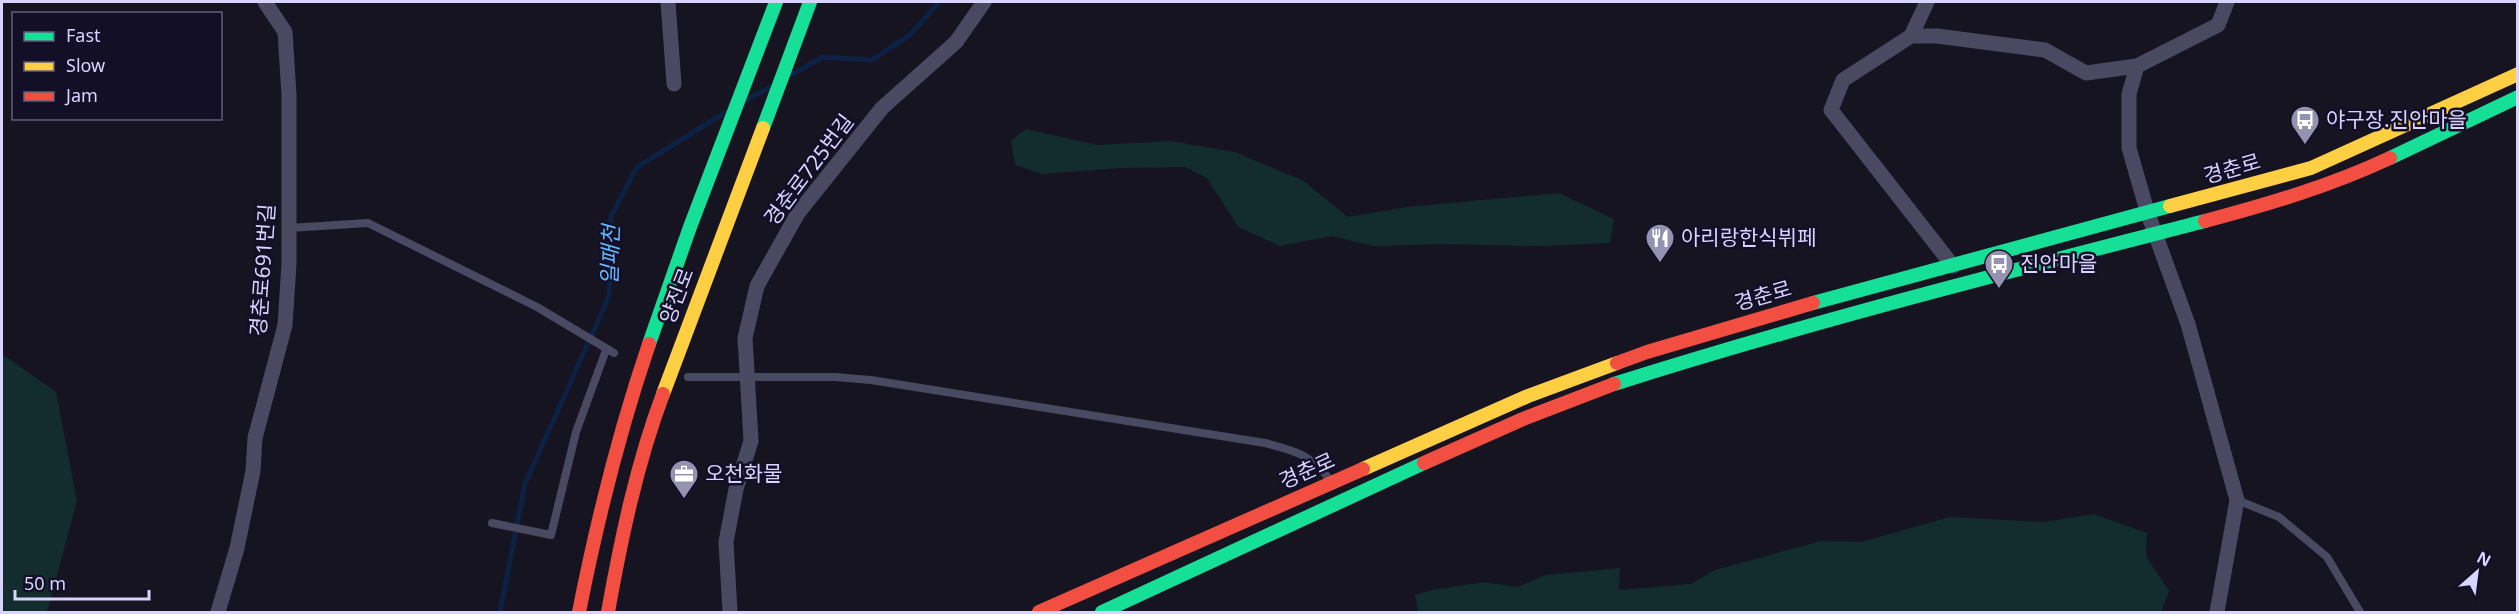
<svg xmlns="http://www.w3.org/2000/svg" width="2519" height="614" font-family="'Noto Sans','Noto Sans KR',sans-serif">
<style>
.green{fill:#132c2d}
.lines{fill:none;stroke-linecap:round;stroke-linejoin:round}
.stream{stroke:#0d2144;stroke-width:5}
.lane{stroke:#4a4962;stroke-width:8}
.street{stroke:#4a4962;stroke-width:15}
.fast{stroke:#16e098;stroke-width:14}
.slow{stroke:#ffcf43;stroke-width:14}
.jam{stroke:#f24e42;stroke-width:14}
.labels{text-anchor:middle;stroke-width:5;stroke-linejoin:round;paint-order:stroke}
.poi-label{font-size:21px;fill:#d9d4ff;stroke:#130f26;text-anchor:start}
.street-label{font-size:21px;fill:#d9d4ff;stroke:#130f26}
.water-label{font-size:22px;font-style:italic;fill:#62b6ff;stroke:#130f26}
</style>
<rect width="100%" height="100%" fill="#161421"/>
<path class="green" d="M1026 129 1097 145 1171 141 1235 152 1302 180 1348 217 1406 207 1559 193 1614 219 1610 243 1542 246 1441 244 1373 246 1332 236 1280 246 1238 227 1207 178 1185 167 1122 168 1042 174 1015 165 1011 141Z
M2 354 56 392 77 501 47 612H2Z
M2094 514 2147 533 2146 556 2169 591 2161 612H1423L1418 611 1415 595 1432 590 1484 582 1517 587 1545 575 1620 568 1619 590 1691 584 1715 570 1821 541 1861 542 1950 517 2044 522Z"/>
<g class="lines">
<path class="stream" d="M791 75 823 57 872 60 911 34 939 2
M747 100 770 87
M500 612 525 484 609 296 611 216 637 167 726 112"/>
<path class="lane" d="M289 228 368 223 537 307 614 353
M688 377H835L871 380 1265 443C1297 451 1311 455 1331 481
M2237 500 2279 517 2327 557 2360 612
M492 523 551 535 576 432 606 350"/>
<path class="street" d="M668 2 674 84
M1927 2 1911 36 1843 80 1831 110 1953 266
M1911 36H1937L2045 50 2086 73 2137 66
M218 612 237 548 253 471 255 438 285 325 289 264V95L285 32 265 2
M730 612 726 542 736 489 751 441 745 338 757 286 798 213 882 108 956 42 984 2
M2217 612 2237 500 2188 324 2148 214 2129 148V94L2137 66 2218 25 2227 2"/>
<path class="fast" d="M763 128 810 2
M2390 158 2518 97
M1813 303 2170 206
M649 344 690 227 776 2
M1614 384C1809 322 2007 272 2205 221
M1102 612 1424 463"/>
<path class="slow" d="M2170 206 2311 168 2518 74
M663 394 763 128
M1363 469 1528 396 1617 363"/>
<path class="jam" d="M2205 221C2269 204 2330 186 2390 158
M1617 363 1647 352 1813 303
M1424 463 1523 419 1614 384
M579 612C597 521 619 432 649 344
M608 612C621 539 637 463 663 394
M1039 612 1363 469"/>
</g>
<defs>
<g id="bus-pin" transform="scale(1.5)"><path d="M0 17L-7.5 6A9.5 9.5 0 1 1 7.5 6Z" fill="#9591b1" stroke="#130f26"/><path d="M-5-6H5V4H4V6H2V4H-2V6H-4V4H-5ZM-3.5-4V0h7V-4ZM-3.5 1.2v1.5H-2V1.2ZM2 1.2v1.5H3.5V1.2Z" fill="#fff"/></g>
<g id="restaurant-pin" transform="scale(1.5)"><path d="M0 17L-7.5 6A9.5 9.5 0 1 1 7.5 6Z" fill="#9591b1" stroke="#130f26"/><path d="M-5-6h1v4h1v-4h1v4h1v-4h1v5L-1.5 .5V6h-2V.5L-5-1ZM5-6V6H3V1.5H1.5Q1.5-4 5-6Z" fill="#fff"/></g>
<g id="office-pin" transform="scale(1.5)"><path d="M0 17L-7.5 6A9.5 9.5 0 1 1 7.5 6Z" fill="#9591b1" stroke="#130f26"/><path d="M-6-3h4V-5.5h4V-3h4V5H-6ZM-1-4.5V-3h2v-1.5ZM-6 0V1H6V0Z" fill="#fff"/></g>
</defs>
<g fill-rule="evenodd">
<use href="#bus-pin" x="2305" y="120"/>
<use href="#restaurant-pin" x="1660" y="238"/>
<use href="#bus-pin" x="1999" y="264"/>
<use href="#office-pin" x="684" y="474"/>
</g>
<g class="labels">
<g class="poi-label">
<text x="2326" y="127">야구장.진안마을</text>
<text x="1681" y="245">아리랑한식뷔페</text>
<text x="2020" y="271">진안마을</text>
<text x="705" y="481">오천화물</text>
</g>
<g class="street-label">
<text transform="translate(2232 169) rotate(-16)" y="7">경춘로</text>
<text transform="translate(809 170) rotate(-53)" y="7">경춘로725번길</text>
<text transform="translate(263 270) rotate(-86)" y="7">경춘로691번길</text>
<text transform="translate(677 296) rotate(-69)" y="7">양진로</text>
<text transform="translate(1763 296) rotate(-16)" y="7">경춘로</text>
<text transform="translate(1307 471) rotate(-24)" y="7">경춘로</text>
</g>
<g class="water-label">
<text transform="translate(610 255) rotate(-88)" y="8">일패천</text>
</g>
</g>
<rect width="2519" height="614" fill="none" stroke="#d9d4ff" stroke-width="6"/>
<rect x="12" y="12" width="210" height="108" fill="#130f26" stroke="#625e7d" stroke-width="1.5"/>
<rect x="24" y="32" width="30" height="9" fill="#16e098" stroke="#625e7d" stroke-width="1.5"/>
<text x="66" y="42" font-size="18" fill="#d9d4ff">Fast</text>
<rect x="24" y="62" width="30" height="9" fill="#ffcf43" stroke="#625e7d" stroke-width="1.5"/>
<text x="66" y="72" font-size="18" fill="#d9d4ff">Slow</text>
<rect x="24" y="92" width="30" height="9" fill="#f24e42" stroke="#625e7d" stroke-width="1.5"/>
<text x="66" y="102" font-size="18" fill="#d9d4ff">Jam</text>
<g transform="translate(2477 572) rotate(28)" stroke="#130f26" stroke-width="4.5" paint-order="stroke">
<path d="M0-4.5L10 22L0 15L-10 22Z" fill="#d9d4ff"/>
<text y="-9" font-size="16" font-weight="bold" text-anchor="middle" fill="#d9d4ff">N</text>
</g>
<path d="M15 590v9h134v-9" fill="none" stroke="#d9d4ff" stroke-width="3"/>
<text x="24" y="590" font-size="18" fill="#d9d4ff" stroke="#130f26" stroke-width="4.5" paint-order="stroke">50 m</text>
</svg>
